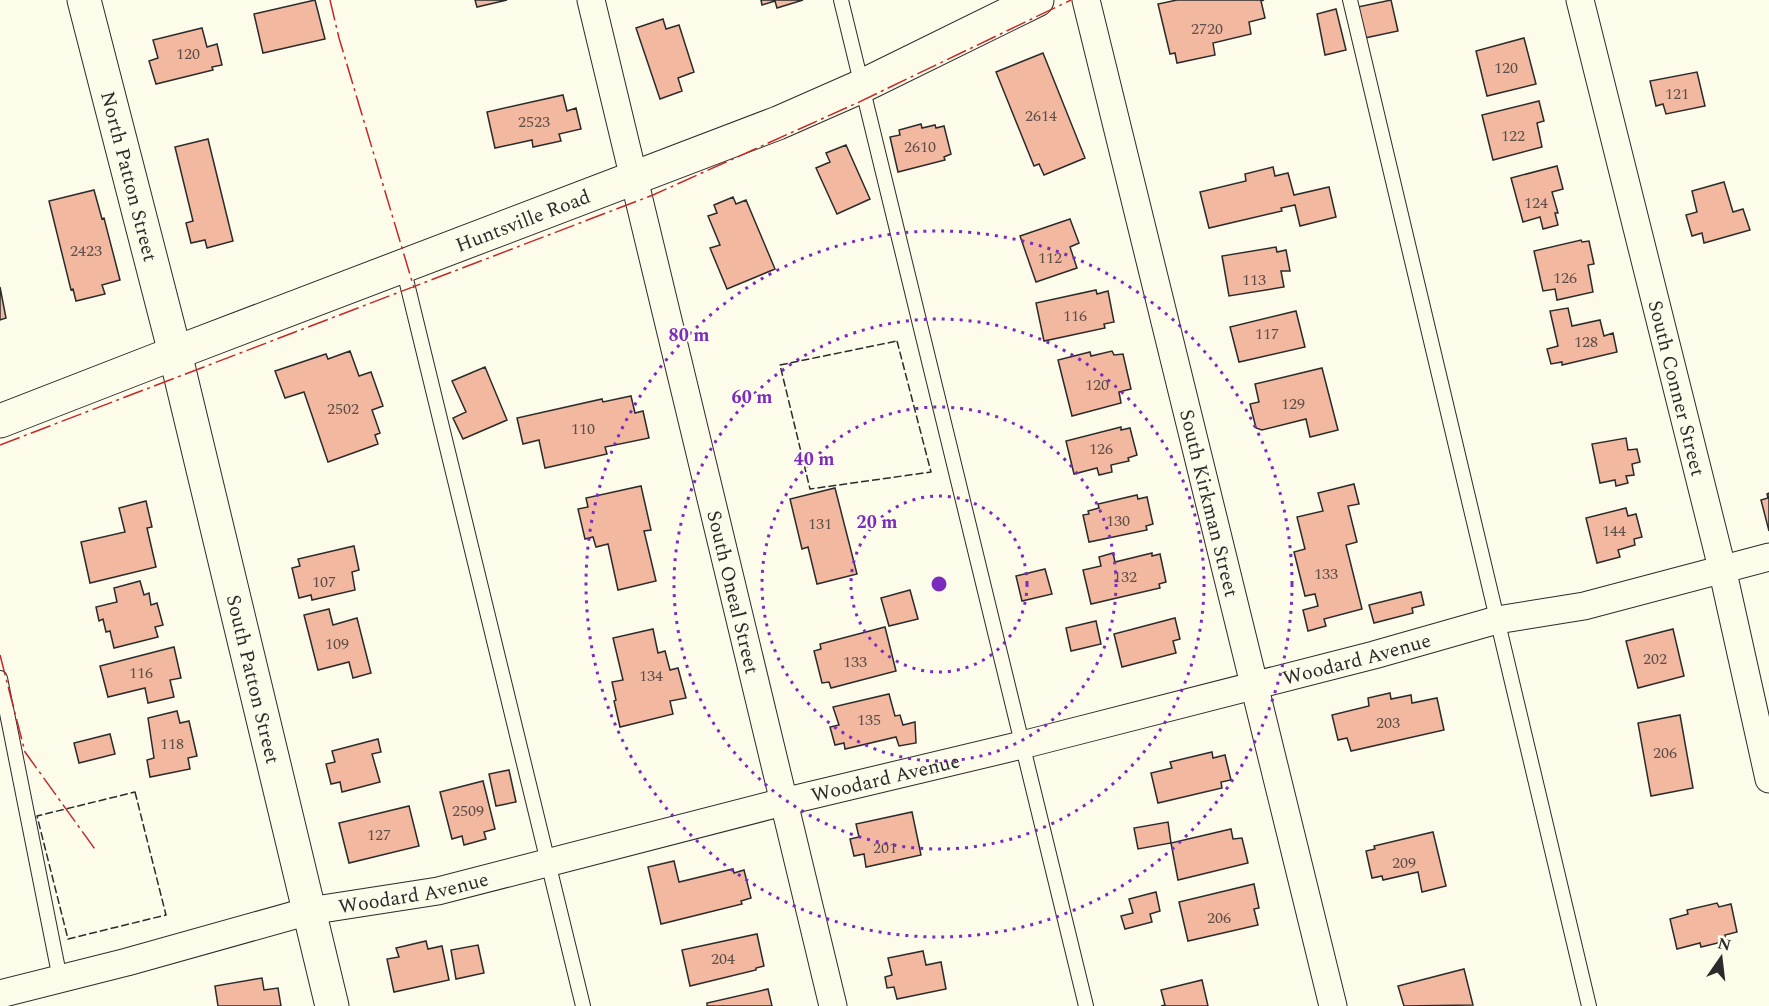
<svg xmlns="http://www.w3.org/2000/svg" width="1769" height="1006" font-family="Spectral,serif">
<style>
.building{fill:#f2b8a0;stroke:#2b2b2b;stroke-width:1.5}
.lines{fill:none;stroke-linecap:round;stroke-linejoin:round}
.lane-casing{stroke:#2b2b2b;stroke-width:16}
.street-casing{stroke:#2b2b2b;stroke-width:29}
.secondary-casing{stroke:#2b2b2b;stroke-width:35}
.lane{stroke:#fdfbea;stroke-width:14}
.street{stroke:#fdfbea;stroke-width:27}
.secondary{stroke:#fdfbea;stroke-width:33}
.fence{stroke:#2b2b2b;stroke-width:1.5;stroke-dasharray:8 3;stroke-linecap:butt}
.power{stroke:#c62828;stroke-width:1.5;stroke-dasharray:21 4.5 3 4.5;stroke-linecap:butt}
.ring{fill:none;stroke:#7b2cbf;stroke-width:3;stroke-dasharray:3 6}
.labels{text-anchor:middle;stroke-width:4.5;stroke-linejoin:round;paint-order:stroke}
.number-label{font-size:16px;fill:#5d4e48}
.street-label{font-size:20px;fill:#2b2b2b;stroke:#fdfbea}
.centre{fill:#7b2cbf;stroke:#fdfbea;stroke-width:3}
.ring-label{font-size:18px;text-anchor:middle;font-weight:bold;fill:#7b2cbf;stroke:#fdfbea;stroke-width:4.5;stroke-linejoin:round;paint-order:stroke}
</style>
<rect width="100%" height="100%" fill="#fdfbea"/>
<path class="building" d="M315 0 325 39 263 53 254 14Z
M475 0H507L477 7Z
M761 0H803L777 8 775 1 762 5Z
M1177 0H1264L1261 1 1265 18 1249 22 1251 34 1213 43 1215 55 1177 63 1175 53 1170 54 1158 4Z
M1391 0 1398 31 1360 39 1353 8Z
M1336 9 1346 50 1325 55 1317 14Z
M663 19 666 29 679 25 694 72 678 78 682 91 660 99 636 28Z
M202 28 207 47 217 44 222 65 212 67 213 70 156 84 149 61 158 58 153 40Z
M1524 38 1536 84 1487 96 1476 51Z
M1043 53 1085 158 1044 175 1039 164 1034 166 996 72Z
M1697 72 1705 106 1666 114 1663 104 1656 106 1650 81Z
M563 95 567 111 576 108 581 129 559 134 561 141 533 147 532 140 495 148 487 112Z
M1539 101 1544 121 1537 123 1542 147 1493 160 1482 115Z
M921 124 922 128 935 125 936 128 944 126 951 154 944 157 945 160 898 172 890 137 900 135 899 130Z
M208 139 233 241 207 248 205 240 191 243 186 223 193 221 175 147Z
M846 145 870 199 837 214 816 168 830 162 826 153Z
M1557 166 1563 189 1552 192 1558 213H1555L1558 225 1543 229 1540 217 1523 222 1511 178Z
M1273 167 1275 176 1288 173 1294 195 1329 187 1336 217 1300 226 1295 205 1281 208 1282 211 1209 228 1200 192 1246 181 1245 174Z
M1724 182 1733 212 1743 209 1750 230 1704 243 1702 233 1692 236 1686 215 1697 212 1692 191Z
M94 190 102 219 104 218 120 280 102 285 105 294 76 301 73 289 71 290 49 201Z
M733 197 736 204 746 200 775 269 727 289 710 248 720 245 708 216 717 213 714 205Z
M1070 219 1079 243 1070 247 1077 268 1036 282 1020 236Z
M1581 240 1582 242 1589 241 1594 264 1588 265 1593 292 1557 300 1555 289 1543 291 1534 251Z
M1276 247 1277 252 1286 250 1290 271H1281L1284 287 1229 296 1222 256Z
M0 287 6 318 0 320Z
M1096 290 1097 294 1108 291 1114 322 1104 324 1105 328 1044 341 1036 303Z
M1568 308 1572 326 1600 320 1604 336 1613 333 1617 352 1562 365V362L1551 364 1547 349 1558 346 1550 311Z
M1296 311 1305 347 1239 362 1230 327Z
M350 351 359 376 371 372 383 406 372 410 380 433 375 435 378 444 328 462 304 392 285 398 275 371 326 354 328 359Z
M1112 351 1114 355 1123 354 1131 389 1119 392 1121 403 1072 416 1058 360 1090 352 1091 356Z
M485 367 507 420 463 439 453 418 466 412 452 381Z
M1322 368 1338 430 1310 437 1306 419 1262 430 1256 428 1250 404 1259 402 1255 384Z
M631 396 635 413 643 411 649 438 605 447 607 454 545 468 539 440 523 444 517 418 602 399 603 402Z
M1121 427V430L1130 428 1137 455 1128 458 1129 461 1111 465 1112 472 1099 475 1097 468 1074 474 1066 441Z
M1626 438 1628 450 1637 449 1640 462 1632 464 1634 475 1626 476 1628 483 1616 486 1615 480 1600 483 1592 444Z
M1354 484 1359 504 1348 506 1357 542 1346 545 1362 609 1324 619 1326 626 1308 631 1303 610 1318 606 1315 594 1305 596 1294 552 1305 549 1297 517 1323 511 1318 493Z
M641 486 651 530 644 531 656 581 618 590 608 544 596 547 593 537 585 539 578 509 588 507 586 498Z
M835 488 857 574 817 584 808 547 802 549 790 499Z
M1769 493V531L1761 500 1768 498 1767 494Z
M1137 495 1138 499 1147 497 1153 524 1146 526 1147 530 1089 542 1083 515 1089 514 1088 511 1099 508 1098 504Z
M146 501 152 527 147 528 156 567 90 583 81 542 125 532 119 508Z
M1626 508 1628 516 1636 514 1642 537 1634 539 1635 545 1618 550 1620 557 1597 563 1586 518Z
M354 546 359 570 352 572 355 590 312 600 311 595 299 598 292 568 300 566 298 559Z
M1113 553 1115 562 1152 553V556L1160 554 1166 582 1159 584 1160 588 1091 604 1083 570 1101 566 1099 557Z
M1045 569 1052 594 1022 601 1016 576Z
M140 581 144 595 149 593 151 605 157 603 163 625 155 627 158 637 114 648 110 631 106 632 103 619 99 621 96 607 117 602 114 588Z
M910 590 918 619 889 626 881 598Z
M1421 592 1424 605 1412 608 1413 613 1374 623 1369 605Z
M329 609 333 625 357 618 371 673 353 678 349 662 318 670 304 615Z
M1175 618 1180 639 1173 641 1176 653 1122 667 1114 634Z
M1096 621 1101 644 1071 651 1066 628Z
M885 627 896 671 831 688 829 682 822 683 814 651 821 649 820 644Z
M653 629 658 653 665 651 670 670 678 668 686 698 670 701 673 714 620 727 614 701 616 700 612 682 623 680 613 638Z
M1673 629 1684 676 1638 688 1626 641Z
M174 647 181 678 170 680 174 697 148 703 145 688 108 697 100 666Z
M1390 693 1391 699 1411 695 1412 703 1437 698 1444 730 1351 751 1347 738 1338 740 1332 715 1369 706 1368 698Z
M889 694 895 716 900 715 903 725 915 722 916 743 899 746 896 737 845 749 844 743 835 745 830 727 839 725 833 707Z
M177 711 180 723 189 721 197 756 188 758 190 769 150 777 147 760 154 758 148 718Z
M1680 715 1693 788 1651 796 1638 723Z
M110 734 115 754 79 763 74 743Z
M378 739 381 752 372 754 380 782 342 792 340 782 331 784 326 764 335 762 332 751Z
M1212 752 1213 758 1225 755 1231 780 1221 782 1222 788 1158 803 1151 773 1172 768 1170 762Z
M509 770 516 802 496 806 489 774Z
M483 781 495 829 484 832 486 839 464 845 462 836 452 839 440 792Z
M409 806 419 846 349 863 339 823Z
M912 812 921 855 866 867 864 854 854 856 850 839 859 837 856 824Z
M1168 822 1171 843 1138 849 1134 828Z
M1231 829 1233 839 1242 838 1248 863 1178 880 1171 843Z
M1433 832 1446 886 1422 892 1418 872 1383 880 1382 876 1372 878 1366 851 1375 849 1374 846Z
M674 861 679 882 733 869 734 873 744 870 751 898 741 901 742 904 661 924 648 867Z
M1254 884 1259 908 1254 909 1258 925 1188 941 1179 902Z
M1156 892 1160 911 1150 914 1152 922 1125 929 1121 916 1133 913 1129 899Z
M1717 903 1719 907 1731 904 1737 932 1725 935 1726 941 1701 947 1700 943 1677 949 1670 919 1688 914 1687 910Z
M757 934 764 966 756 968V970L690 986 682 950Z
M426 941 428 949 442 946 449 980 394 992 387 959 399 957 396 948Z
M478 945 484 973 456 979 451 950Z
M923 951 926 965 941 962 946 989 897 999 894 987 887 988 885 977 892 975 888 958Z
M1464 969 1473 1005 1404 1006 1398 986Z
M262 978 264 990 278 988 281 1006H218L215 986Z
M1202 980 1208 1006H1161L1165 1005 1161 990Z
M768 989 772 1006H707V1003Z"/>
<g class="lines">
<g class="lane-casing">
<path id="lane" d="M841 0 1086 1006
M1350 0 1589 1006
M403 267 583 1006
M0 678 60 979"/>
</g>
<g class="street-casing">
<g id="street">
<path id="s1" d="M591 0 833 1006"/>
<path id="s2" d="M1086 0 1333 1006"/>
<path id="s3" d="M1580 0 1722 568 1769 779"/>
<path id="s4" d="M0 994 127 962 309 911 438 891 783 802 1022 745 1374 655 1497 620 1584 606 1769 557"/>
</g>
</g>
<g class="secondary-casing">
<g id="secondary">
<path id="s5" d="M84 0 175 353 332 1006"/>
<path id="s6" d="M0 421 175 353 778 123 862 86 1037 0"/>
</g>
</g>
<use href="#lane" class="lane"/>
<use href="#street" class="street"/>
<use href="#secondary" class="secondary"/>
<path class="fence" d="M897 341 931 472 810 489 780 365Z
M135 792 166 915 68 939 37 816Z"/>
<path class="power" d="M330 0 339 38 414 288
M0 445 653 195 857 103 1071 0
M0 655 25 752 97 852"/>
</g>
<g class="ring">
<circle cx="939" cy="584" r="88"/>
<circle cx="939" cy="584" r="177"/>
<circle cx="939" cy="584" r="265"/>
<circle cx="939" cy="584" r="353"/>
</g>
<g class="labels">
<g class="number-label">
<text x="1207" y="34">2720</text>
<text x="188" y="59">120</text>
<text x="1506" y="73">120</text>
<text x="1677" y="99">121</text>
<text x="1041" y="121">2614</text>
<text x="534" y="127">2523</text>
<text x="1513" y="141">122</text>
<text x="920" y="152">2610</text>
<text x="1536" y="208">124</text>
<text x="86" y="256">2423</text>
<text x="1050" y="263">112</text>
<text x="1565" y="283">126</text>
<text x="1254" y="285">113</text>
<text x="1075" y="321">116</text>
<text x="1267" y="339">117</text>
<text x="1586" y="347">128</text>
<text x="1097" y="390">120</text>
<text x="1293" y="409">129</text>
<text x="343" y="414">2502</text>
<text x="583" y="434">110</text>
<text x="1101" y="454">126</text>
<text x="1118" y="526">130</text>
<text x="820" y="529">131</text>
<text x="1614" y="536">144</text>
<text x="1326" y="579">133</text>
<text x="1125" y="582">132</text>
<text x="324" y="587">107</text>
<text x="337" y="649">109</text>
<text x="1655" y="664">202</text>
<text x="855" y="667">133</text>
<text x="141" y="678">116</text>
<text x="651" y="681">134</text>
<text x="869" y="725">135</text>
<text x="1388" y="728">203</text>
<text x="172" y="749">118</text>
<text x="1665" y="758">206</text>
<text x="468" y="816">2509</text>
<text x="379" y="840">127</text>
<text x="885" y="853">201</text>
<text x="1404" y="868">209</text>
<text x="1219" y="923">206</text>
<text x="723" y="964">204</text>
</g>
<g class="street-label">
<text dy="7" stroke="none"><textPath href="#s5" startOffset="182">North Patton Street</textPath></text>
<text dy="7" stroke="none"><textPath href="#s6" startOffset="560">Huntsville Road</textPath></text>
<text dy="7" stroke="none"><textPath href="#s3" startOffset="400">South Conner Street</textPath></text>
<text dy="7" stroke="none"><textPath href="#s2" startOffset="518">South Kirkman Street</textPath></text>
<text dy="7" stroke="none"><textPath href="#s1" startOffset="609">South Oneal Street</textPath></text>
<text dy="7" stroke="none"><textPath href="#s4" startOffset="1398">Woodard Avenue</textPath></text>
<text dy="7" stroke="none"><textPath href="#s5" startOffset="700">South Patton Street</textPath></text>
<text dy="7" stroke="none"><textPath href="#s4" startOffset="912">Woodard Avenue</textPath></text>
<text dy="7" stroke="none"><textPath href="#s4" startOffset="426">Woodard Avenue</textPath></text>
</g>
</g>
<circle cx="939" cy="584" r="9" class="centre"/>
<g class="ring-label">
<text x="689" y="341">80 m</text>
<text x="752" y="403">60 m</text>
<text x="814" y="465">40 m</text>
<text x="877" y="528">20 m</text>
</g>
<g transform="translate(1721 958) rotate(14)" stroke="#fdfbea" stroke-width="4.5" paint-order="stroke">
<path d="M0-4.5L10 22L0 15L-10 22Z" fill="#2b2b2b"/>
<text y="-9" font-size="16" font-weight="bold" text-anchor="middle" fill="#2b2b2b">N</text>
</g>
</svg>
